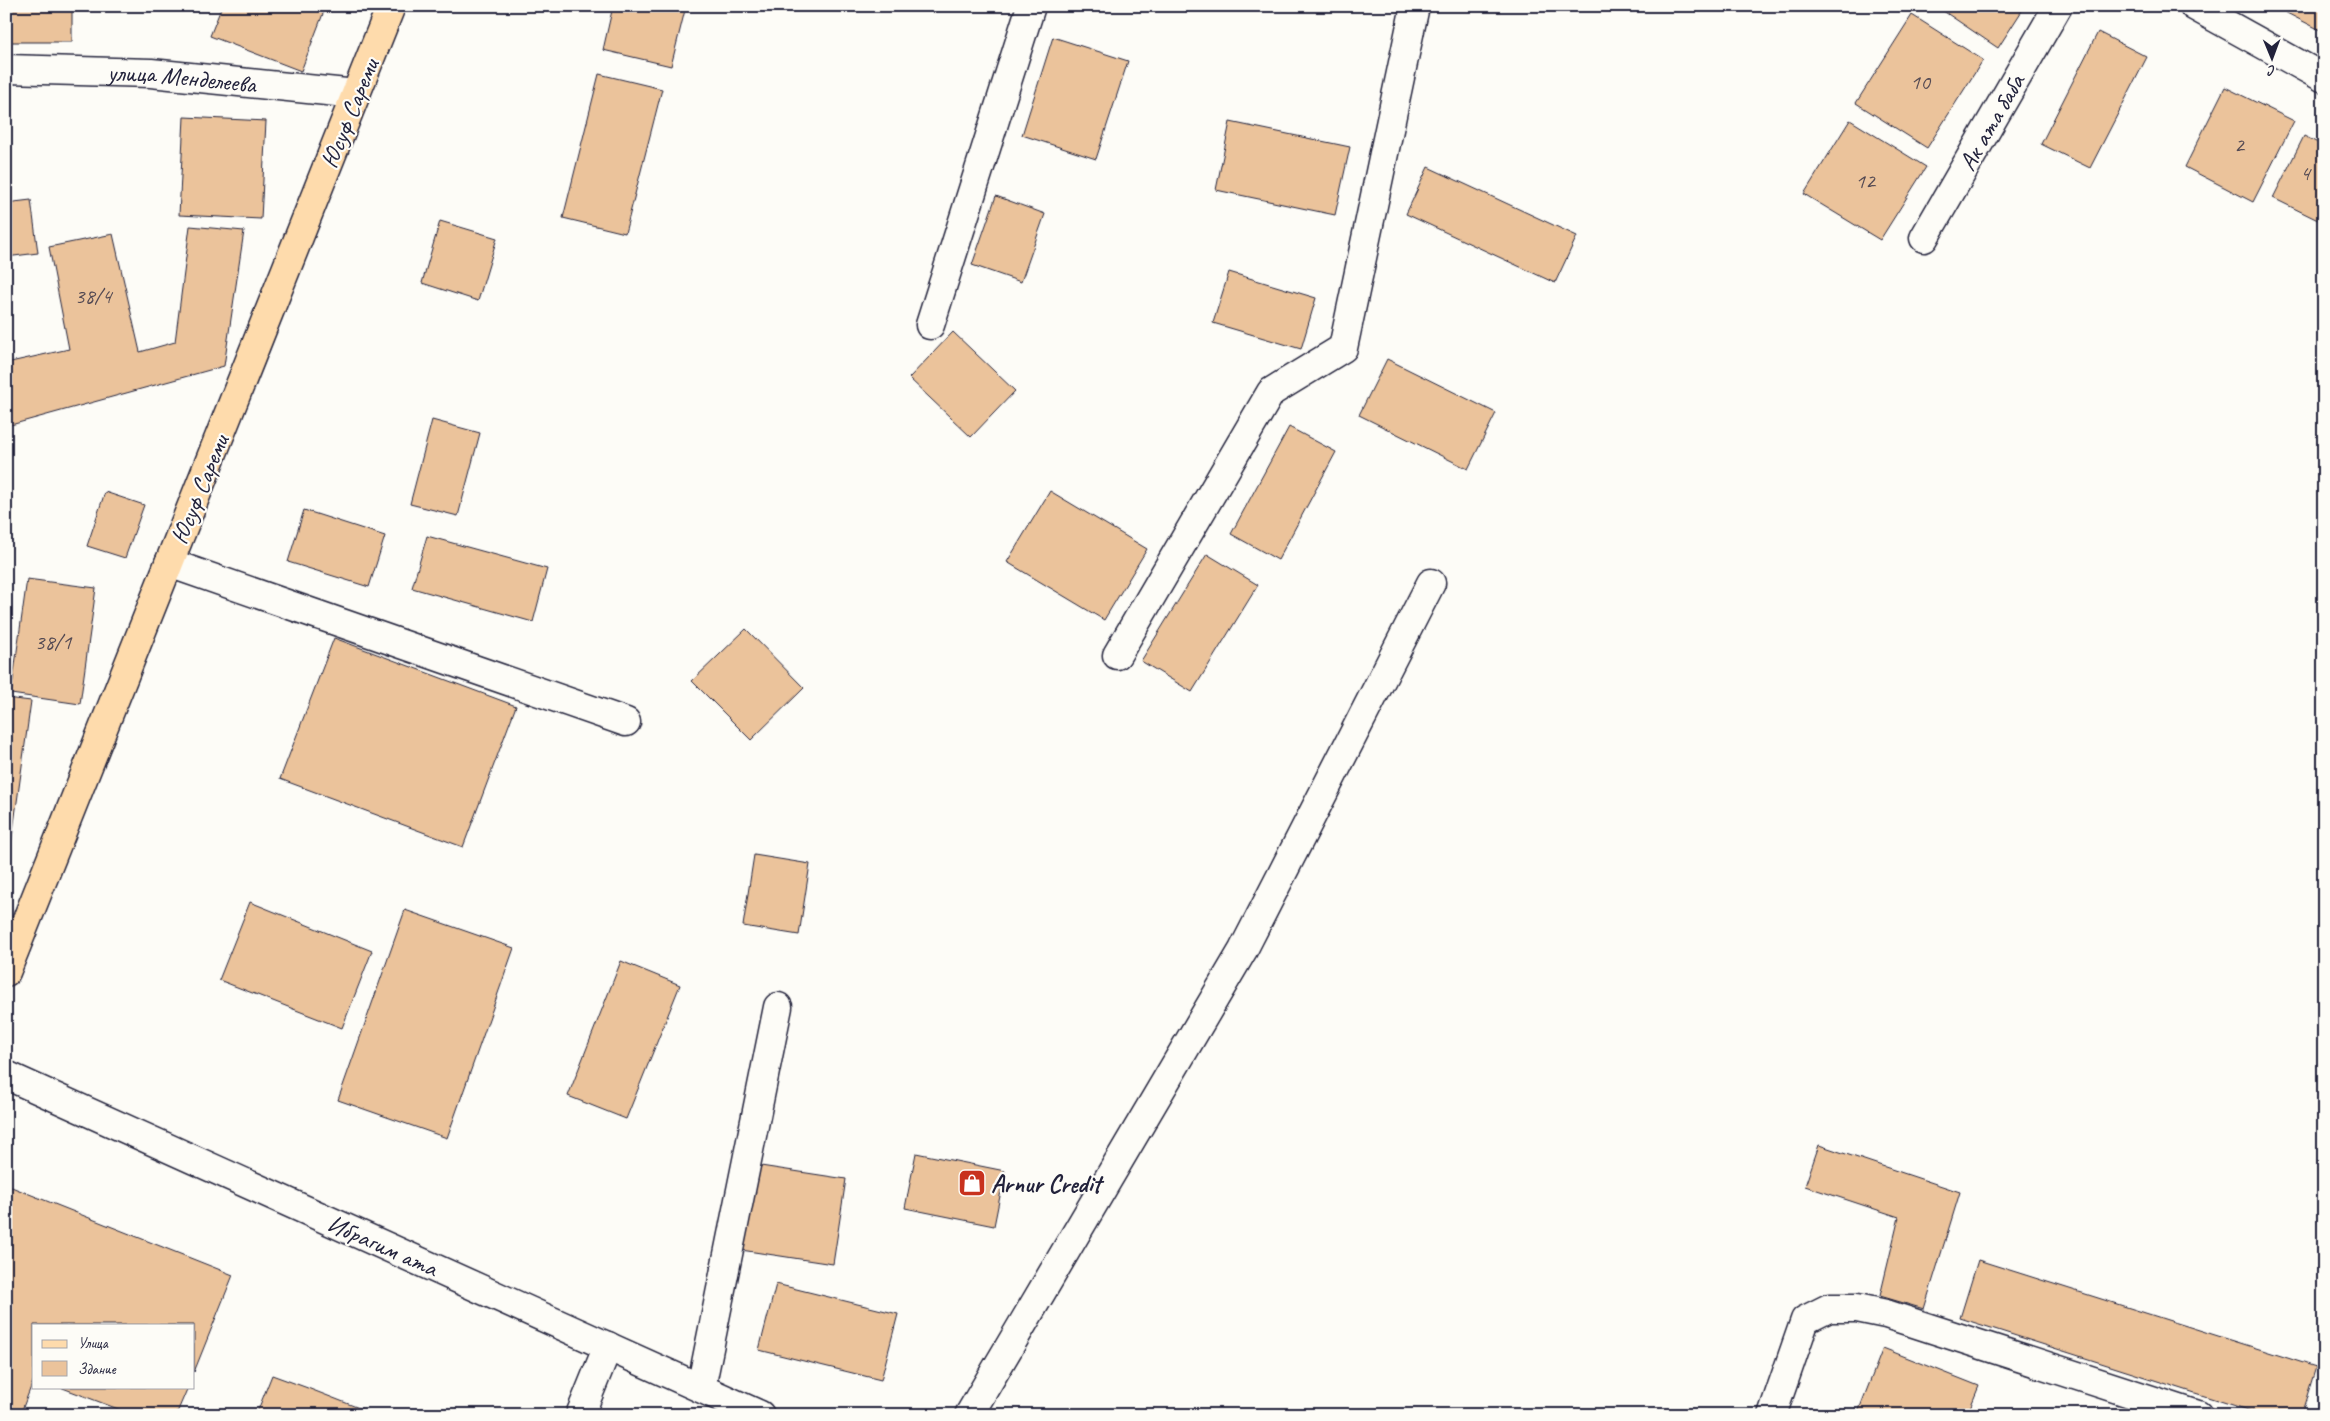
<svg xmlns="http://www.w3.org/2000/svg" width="2330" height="1421" font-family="Caveat,sans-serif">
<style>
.building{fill:#ebc39b;stroke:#22223b}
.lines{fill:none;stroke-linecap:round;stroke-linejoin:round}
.minor-casing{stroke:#22223b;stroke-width:31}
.major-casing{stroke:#22223b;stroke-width:31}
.minor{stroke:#fdfcf7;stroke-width:28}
.major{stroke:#fedbac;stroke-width:28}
.labels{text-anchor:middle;stroke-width:4.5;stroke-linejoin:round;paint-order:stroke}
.number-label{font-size:22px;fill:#544a53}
.street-label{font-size:25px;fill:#22223b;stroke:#fdfcf7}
.poi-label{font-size:25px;font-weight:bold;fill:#22223b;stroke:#fdfcf7;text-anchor:start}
</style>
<rect width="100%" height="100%" fill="#fdfcf7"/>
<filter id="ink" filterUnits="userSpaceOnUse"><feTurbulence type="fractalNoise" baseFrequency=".02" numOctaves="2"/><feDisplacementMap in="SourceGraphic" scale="10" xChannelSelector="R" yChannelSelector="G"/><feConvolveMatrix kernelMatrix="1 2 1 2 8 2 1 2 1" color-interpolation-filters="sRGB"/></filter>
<g filter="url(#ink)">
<path class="building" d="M6 6H72V42H6Z
M222 6H326L301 71 210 36Z
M613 6H686L671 66 603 50Z
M1936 6H2025L1998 48Z
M2273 6H2324V32Z
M1912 15 1983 60 1927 148 1856 103Z
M2098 32 2147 57 2090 168 2041 144Z
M1053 37 1128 61 1096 159 1022 135Z
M599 74 662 89 625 233 563 218Z
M2225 87 2294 121 2253 202 2185 167Z
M184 117 266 121 261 219 179 215Z
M1850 120 1926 167 1880 240 1804 194Z
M1230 122 1350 147 1335 215 1216 190Z
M2304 136 2324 146V223L2273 198Z
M1428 167 1577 236 1555 283 1406 214Z
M996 196 1045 214 1021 282 972 265Z
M31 200 38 253 6 257V203Z
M440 221 497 238 478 301 422 283Z
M190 226 244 231 224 366 7 426 6 363 69 349 49 247 113 234 140 352 175 342Z
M1229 272 1316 298 1301 349 1213 323Z
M953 332 1015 391 971 437 909 378Z
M1387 359 1496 413 1468 469 1359 415Z
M432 420 480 433 458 516 410 504Z
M1289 427 1336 452 1278 560 1231 534Z
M1050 491 1147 549 1104 620 1007 562Z
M105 492 144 505 125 558 87 546Z
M304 510 385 536 369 587 288 562Z
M427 536 547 569 533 622 412 588Z
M1207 554 1258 585 1192 692 1141 661Z
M27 579 96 588 80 704 11 694Z
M746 629 804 688 751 740 692 681Z
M334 638 516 706 463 847 280 779Z
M6 655 13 656 7 693H6Z
M6 698 31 701 6 881Z
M754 855 810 864 799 935 743 926Z
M250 902 372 951 342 1028 219 980Z
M405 910 514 948 447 1138 338 1100Z
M621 961 680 985 626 1119 568 1096Z
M1819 1145 1960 1192 1924 1309 1880 1296 1899 1217 1805 1186Z
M916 1153 1005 1171 994 1226 905 1208Z
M754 1165 846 1179 833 1264 741 1250Z
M9 1186 233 1275 194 1372V1325H34V1379L20 1415 6 1413V1193Z
M1978 1260 2316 1367 2301 1415H2264L1960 1318Z
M776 1284 898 1314 881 1380 759 1350Z
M1883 1348 1979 1386 1967 1415H1857Z
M272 1375 305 1387 377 1415H256Z
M60 1387H188L176 1415H134Z"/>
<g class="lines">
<g class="minor-casing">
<g id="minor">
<path d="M2194 6 2324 78"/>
<path id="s1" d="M6 69 151 73 356 94"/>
<path d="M1924 238 2058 6"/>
<path d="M930 325 1031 6"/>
<path d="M169 563 626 722"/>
<path d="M1117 655 1271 392 1343 348 1415 6"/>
<path d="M6 1075 760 1415"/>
<path d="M701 1388 778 1007"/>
<path d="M580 1415 608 1346"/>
<path d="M969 1415 1243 950 1431 583"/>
<path d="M1772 1415 1805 1320 1829 1308H1857L1886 1314 2198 1415"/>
</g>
</g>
<g class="major-casing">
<path id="major" d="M6 972 391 6"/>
</g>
<use href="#minor" class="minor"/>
<use href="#major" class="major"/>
</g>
</g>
<defs>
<g id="shop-square" transform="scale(1.4375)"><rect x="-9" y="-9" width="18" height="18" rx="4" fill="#c8321e" stroke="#fdfcf7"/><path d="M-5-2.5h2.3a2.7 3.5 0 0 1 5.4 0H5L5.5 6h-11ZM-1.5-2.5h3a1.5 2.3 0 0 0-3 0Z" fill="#fff"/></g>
</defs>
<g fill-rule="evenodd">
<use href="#shop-square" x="972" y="1183"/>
</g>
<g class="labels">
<g class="number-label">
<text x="1920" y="89">10</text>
<text x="2239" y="152">2</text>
<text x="2305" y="180">4</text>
<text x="1865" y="188">12</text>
<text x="93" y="303">38/4</text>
<text x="53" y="649">38/1</text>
</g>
<g class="street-label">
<text dy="9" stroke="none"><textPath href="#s1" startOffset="176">улица Менделеева</textPath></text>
<text transform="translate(349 113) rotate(-68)" y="9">Юсуф Сареми</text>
<text transform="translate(1991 122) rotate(-60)" y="9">Ак ата баба</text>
<text transform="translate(199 489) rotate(-68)" y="9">Юсуф Сареми</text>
<text transform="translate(383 1245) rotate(24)" y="9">Ибрагим ата</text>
</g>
<g class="poi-label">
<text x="991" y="1192">Arnur Credit</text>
</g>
</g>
<rect width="2330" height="1421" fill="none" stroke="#fdfcf7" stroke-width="25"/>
<rect x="12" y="12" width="2305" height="1396" fill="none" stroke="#22223b" stroke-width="2" filter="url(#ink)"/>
<rect x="32" y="1324" width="162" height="65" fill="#fdfcf7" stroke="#a5a5ac"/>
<rect x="42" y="1340" width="25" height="8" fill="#fedbac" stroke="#a5a5ac"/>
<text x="78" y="1348" font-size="15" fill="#22223b">Улица</text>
<rect x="42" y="1361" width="25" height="15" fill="#ebc39b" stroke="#a5a5ac"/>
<text x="78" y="1374" font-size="15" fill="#22223b">Здание</text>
<g transform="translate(2272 58) rotate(179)" stroke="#fdfcf7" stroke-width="4" paint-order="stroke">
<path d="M0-4L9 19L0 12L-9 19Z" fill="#22223b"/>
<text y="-8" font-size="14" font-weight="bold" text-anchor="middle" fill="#22223b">С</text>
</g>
</svg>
